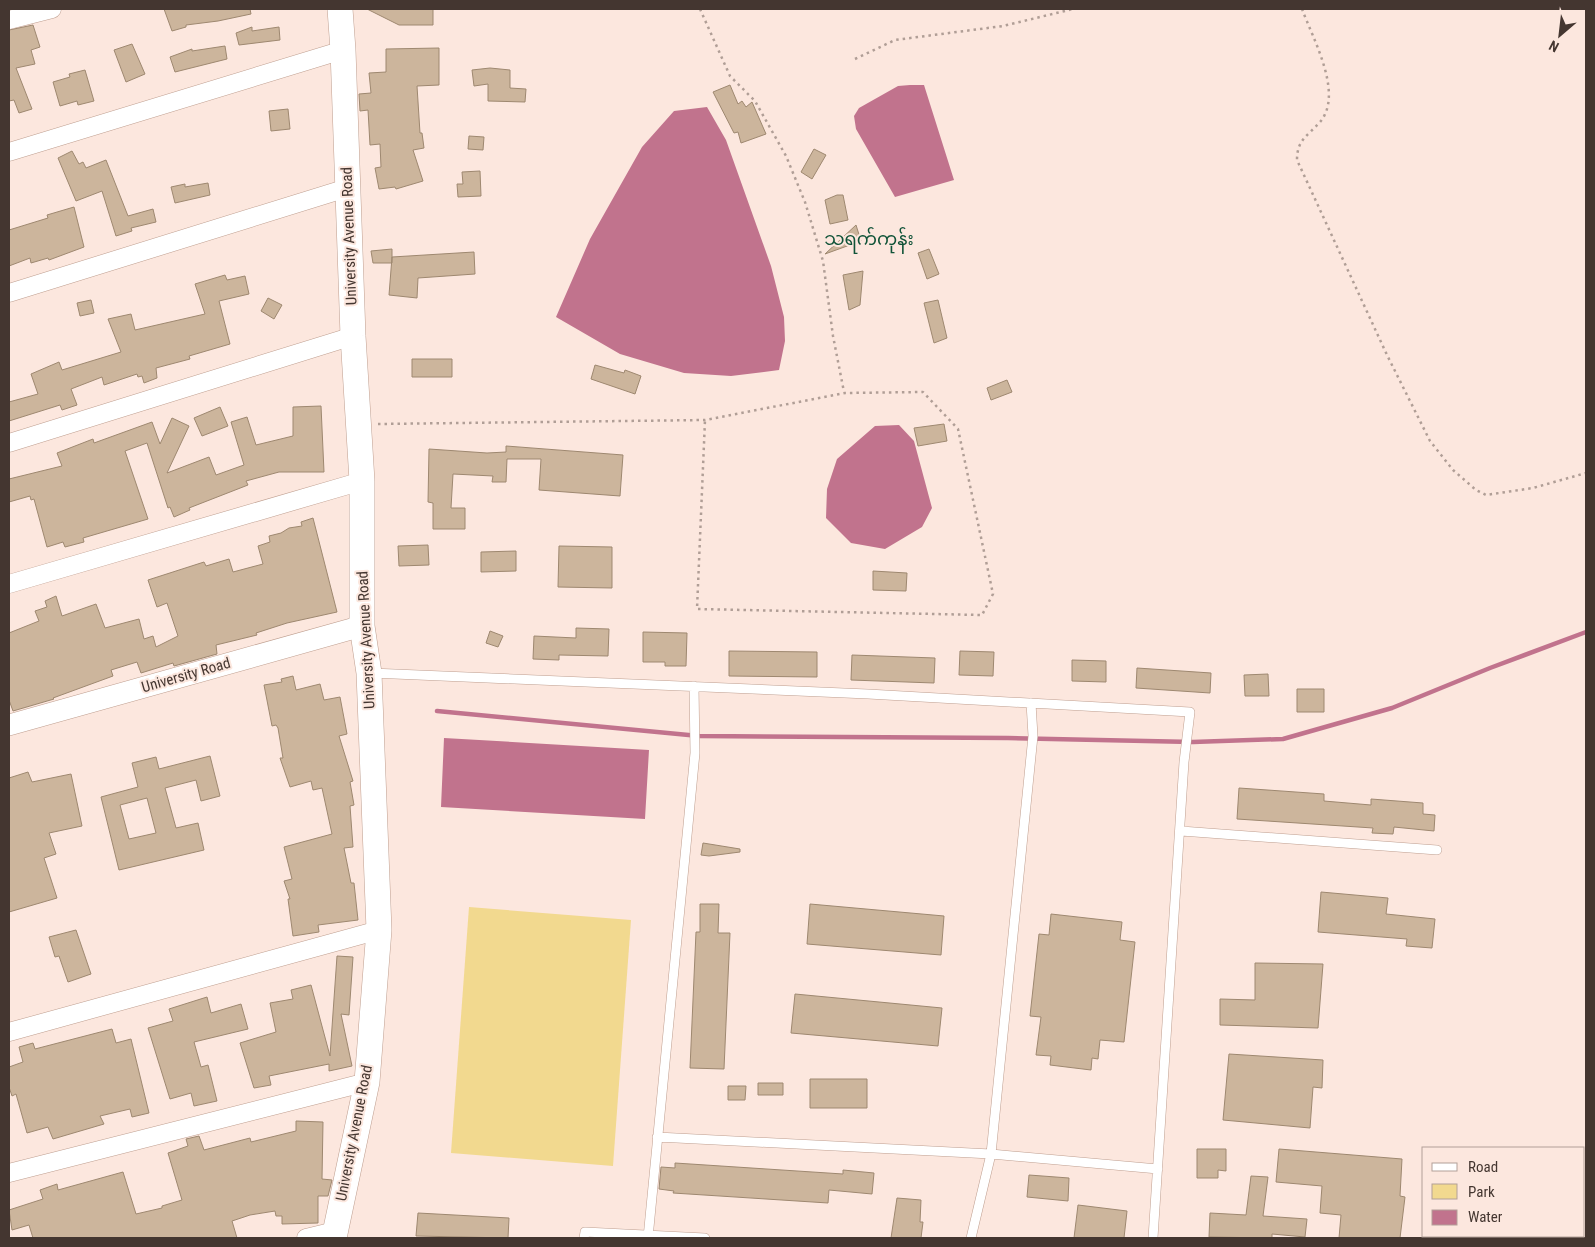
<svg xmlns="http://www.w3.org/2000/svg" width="1595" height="1247" font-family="'Roboto Condensed','Noto Sans Myanmar',sans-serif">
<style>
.green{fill:#f2d98f}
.water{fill:#c1738d}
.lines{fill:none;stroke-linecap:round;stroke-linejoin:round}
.stream{stroke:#c1738d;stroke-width:4.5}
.building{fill:#ccb59c;stroke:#9e8870;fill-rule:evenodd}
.service-casing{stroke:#bf9f90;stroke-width:10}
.minor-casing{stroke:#bf9f90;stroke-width:19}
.tertiary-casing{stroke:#bf9f90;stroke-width:22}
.secondary-casing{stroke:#bf9f90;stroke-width:26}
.path{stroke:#b09e96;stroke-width:2.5;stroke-dasharray:2.5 4;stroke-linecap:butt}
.service{stroke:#fff;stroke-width:9}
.minor{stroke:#fff;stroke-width:18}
.tertiary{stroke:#fff;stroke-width:21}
.secondary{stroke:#fff;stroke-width:25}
.labels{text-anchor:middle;stroke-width:4;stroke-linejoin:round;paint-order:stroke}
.street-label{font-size:15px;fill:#443630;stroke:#fce7de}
.quarter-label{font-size:18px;fill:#105338;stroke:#fce7de}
</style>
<rect width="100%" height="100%" fill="#fce7de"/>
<path class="green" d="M469 907 631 920 613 1166 451 1153Z"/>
<path class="water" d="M910 85H924L954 180 895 197 856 129 854 116 859 108 898 86Z
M707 107 726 140 771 266 784 317 785 341 779 370 731 376 684 373 620 354 556 317 590 239 642 147 674 111Z
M899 425 914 441 932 508 922 527 885 549 851 543 826 518 827 489 837 459 875 426Z
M444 738 649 750 645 819 441 807Z"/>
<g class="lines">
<path class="stream" d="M437 711 699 736 1008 738 1193 742 1283 739 1392 708 1490 668 1586 632"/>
</g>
<path class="building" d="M164 9H250L251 14 218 21 186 25V27L172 31Z
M367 9H433V25H399Z
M33 25 40 47 31 50 35 64 16 68 32 109 19 113 14 100 9 101V30Z
M252 27V31L279 27 280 40 239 45 236 33Z
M132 44 145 74 126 82 114 50Z
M225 46 227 59 175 72 170 57 192 49V51Z
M439 48V85L417 86 420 133H422L424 148 413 150 423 181 396 189 395 187 379 189 375 168 381 167 380 144 370 145 368 110 360 111 359 94 371 93 369 73 386 72V49Z
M490 68 510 70V88L526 89 525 102 488 101V84L474 86 472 70Z
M85 70 94 101 78 105 77 101 60 106 53 82 70 77 69 74Z
M730 85 738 104 742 101 746 107 752 102 766 134 741 143 738 132 734 133 713 92Z
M288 109 290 129 271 131 269 111Z
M469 136 484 137 483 150 468 149Z
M814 149 826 155 812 179 801 172Z
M72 151 79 164 83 162 86 168 106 160 128 216 153 209 156 222 131 228 132 231 116 236 102 191 76 201 58 158Z
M480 171 481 196 458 197 457 184H463L462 172Z
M208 183 210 195 175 203 171 187 185 184V187Z
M837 195H843L848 220 830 224 825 200Z
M74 207 84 247 49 260 48 258 31 263 30 258 9 266V230L48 218 47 215Z
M856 225 861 241 825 254Z
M392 249V263H373L371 251Z
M929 249 939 274 927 279 918 253Z
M474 252 475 274 418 278 417 298 389 295 392 257Z
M863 271 860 305 849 310 843 275Z
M225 275 227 280 245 276 249 294 219 301 230 344 189 356 190 359 156 368 157 378 144 383 142 376 138 377 137 374 104 385 102 377 71 389 77 405 62 410 60 405 9 421V402L38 394 31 374 59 362 62 370 121 352 108 319 131 314 135 330 205 314 195 284Z
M268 298 282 305 274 319 261 311Z
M91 300 94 313 80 316 77 303Z
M938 300 947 338 934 343 924 303Z
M412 359H452V377H412Z
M595 365 624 373 625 370 641 376 635 394 591 379Z
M1007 380 1012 392 991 400 987 388Z
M321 406 324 472H279L246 481 248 485 189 508 190 510 174 517 170 507 168 508 147 443 125 451 148 519 83 538 84 542 65 547 63 542 47 547 34 499 31 500 30 496 9 502V479L62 466 57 453 93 439 94 443 152 422 160 444 172 418 189 426 167 473 209 457 216 475 244 465 231 422 247 417 256 445 293 436V407Z
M220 407 228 426 202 436 194 418Z
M944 424 947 441 918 446 914 428Z
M506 446 623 455 620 496 539 490 541 459H507L506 482H492L493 476 453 474 451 508H465V529H433V503L428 502 429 449 487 453 506 452Z
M313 518 337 612 287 623 256 633 257 635 216 645 217 654 174 666 173 663 141 673 137 662 111 670 113 676 53 698 54 699 13 711 9 700V633L39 621 35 611 47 607 45 601 56 596 62 616 96 604 105 628 139 619 144 639 153 636 156 647 178 636 167 603 157 607 148 580 204 562 206 566 229 559 233 572 263 564 258 546 270 542 269 536 281 533 289 528 302 526 301 522Z
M428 545 429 565 399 566 398 546Z
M559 546 612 547V588L558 587Z
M516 551V571L481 572V552Z
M873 571 907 573 906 591 873 590Z
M576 628 609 629 608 656 559 655V660L533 659 534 636 576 638Z
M490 631 503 636 498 647 486 643Z
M643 632 687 633 686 666H665V662H643Z
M729 651 817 652V677L729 676Z
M960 651 994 652 993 676 959 675Z
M852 655 935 658 934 683 851 680Z
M1072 660 1106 661V682L1072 681Z
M1137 668 1211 673 1210 693 1136 688Z
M1268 674 1269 696H1245L1244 675Z
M293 676 296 690 320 684 324 700 340 697 347 734 339 736 353 781 350 782 354 805 350 806 353 847 344 848 351 883H354L358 920 318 925 319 932 293 936 288 899H290L284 881 292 879 284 847 332 834 322 788 313 790 311 781 290 787 280 758H283L278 728 276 725 272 726 264 685 282 682 281 679Z
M1297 689H1324V712H1297Z
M210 756 220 796 201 801 196 780 165 788 176 828 198 823 204 850 119 870 101 797 138 787 132 763 156 757 159 769ZM147 798 156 833 129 839 120 805Z
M28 772 32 782 71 774 82 826 49 833 56 854 44 858 57 898 9 912V778Z
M1239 788 1324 794V801L1371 805V799L1423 803V814L1435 815 1434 831 1394 827 1393 834 1372 833 1373 828 1237 819Z
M703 843 740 849V852L709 856 701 855Z
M1321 892 1388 898 1386 914 1435 919 1432 948 1406 946 1407 939 1318 932Z
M700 904H719L718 933H730L724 1069 690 1068 696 932H700Z
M810 904 944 916 941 955 807 944Z
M1051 914 1122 922 1120 940 1135 942 1124 1042 1100 1040 1098 1059 1092 1058 1091 1070 1050 1065 1051 1056 1036 1055 1041 1017 1030 1016 1039 934 1049 935Z
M76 930 91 974 68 982 59 956 55 957 49 937Z
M337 956 353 957 349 1015 341 1014 352 1066 329 1071V1064L269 1076 271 1085 254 1088 240 1043 276 1032 270 1003 293 999 291 990 311 985 330 1056Z
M1255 963 1323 964 1318 1028 1220 1025V999L1255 1000Z
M795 994 942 1008 938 1046 791 1033Z
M207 997 211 1013 241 1004 248 1029 194 1042 201 1067 208 1065 217 1101 194 1106 191 1093 170 1099 148 1028 173 1021 169 1009Z
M112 1029 116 1043 131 1039 149 1113 132 1117 130 1109 100 1116 104 1124 53 1139 48 1127 27 1133 16 1094 12 1096 9 1087V1067L23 1062 19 1047 33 1043 35 1049Z
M1229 1054 1323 1060 1322 1088 1313 1087 1310 1128 1223 1120Z
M810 1079H867V1108H810Z
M758 1083H783V1095H758Z
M728 1086H746L745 1100H728Z
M296 1121 323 1122 322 1179 332 1180 328 1196H318V1223L282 1224V1216H276L275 1211 250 1215 232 1221 237 1238H33L29 1225 12 1230 9 1210 43 1199 40 1190 57 1184 58 1190 123 1172 136 1214 162 1208V1206L182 1200 168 1153 188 1146 186 1139 199 1136 204 1150 250 1138 251 1142 296 1131Z
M1197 1149H1226V1171L1218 1170V1178H1197Z
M1279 1149 1402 1159 1400 1196 1405 1197 1400 1238H1339L1341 1215 1320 1213 1322 1186 1276 1182Z
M675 1163 843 1174V1170L874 1173 872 1194 829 1190 828 1203 673 1193 674 1191 659 1189 661 1167 675 1168Z
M1029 1175 1069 1178 1068 1201 1027 1197Z
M1251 1176 1268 1177 1263 1216 1307 1219 1305 1237 1272 1234V1238L1209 1237 1210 1213 1246 1215Z
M897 1198 921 1200 920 1222H923L921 1238H891Z
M1078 1205 1127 1211 1124 1238H1074Z
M418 1213 509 1218 508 1238 416 1236Z"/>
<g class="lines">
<g class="service-casing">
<path id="service" d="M371 673 868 694 1190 712 1184 762 1153 1238
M1181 831 1437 850
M657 1137 991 1154 1158 1169
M584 1238 585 1232 705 1238
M648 1238 695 753 694 686
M971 1238 991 1154 1033 736 1031 703"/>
</g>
<g class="minor-casing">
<path id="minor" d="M9 20 52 9
M9 152 343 50
M9 293 347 188
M9 443 353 336
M9 584 362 481
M9 1032 379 930
M9 1173 367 1082
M306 1238 335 1231"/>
</g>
<g class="tertiary-casing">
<path id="tertiary" d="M9 725 362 626"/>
</g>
<g class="secondary-casing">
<path id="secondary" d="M334 1238 367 1082 379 930 369 673 362 626V481L353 336 343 50 340 9"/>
</g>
<path class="path" d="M700 9 730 76 755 101 786 156 805 202 823 261 833 336 844 392
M1302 9C1313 39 1344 94 1320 122 1308 136 1297 139 1297 160L1387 355 1430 441 1453 470 1476 490 1486 495 1533 488 1586 473
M855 59 895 40 1003 26 1073 9
M378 424 705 420 845 393 923 392 958 429 993 594 982 615 697 609 705 420"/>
<use href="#service" class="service"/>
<use href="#minor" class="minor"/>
<use href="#tertiary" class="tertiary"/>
<use href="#secondary" class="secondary"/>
</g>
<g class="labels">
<g class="street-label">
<text transform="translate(349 236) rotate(-92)" y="5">University Avenue Road</text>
<text transform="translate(366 640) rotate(-93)" y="5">University Avenue Road</text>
<text transform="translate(186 675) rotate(-16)" y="5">University Road</text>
<text transform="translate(354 1133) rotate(-79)" y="5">University Avenue Road</text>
</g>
<g class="quarter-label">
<text x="869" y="245">သရက်ကုန်း</text>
</g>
</g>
<rect width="1595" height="1247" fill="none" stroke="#443630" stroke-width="20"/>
<rect x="1422" y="1147" width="162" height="90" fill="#fce7de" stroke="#b2a098"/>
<rect x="1432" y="1163" width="25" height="8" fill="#ffffff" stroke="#b2a098"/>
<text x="1468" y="1172" font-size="15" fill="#443630">Road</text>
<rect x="1432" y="1184" width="25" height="15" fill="#f2d98f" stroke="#b2a098"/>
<text x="1468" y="1197" font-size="15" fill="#443630">Park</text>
<rect x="1432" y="1210" width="25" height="15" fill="#c1738d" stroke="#b2a098"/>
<text x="1468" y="1222" font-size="15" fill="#443630">Water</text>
<g transform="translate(1560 35) rotate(208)" stroke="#fce7de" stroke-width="4" paint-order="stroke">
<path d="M0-4L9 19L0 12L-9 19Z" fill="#443630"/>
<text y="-8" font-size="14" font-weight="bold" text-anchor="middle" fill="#443630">N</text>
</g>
</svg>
